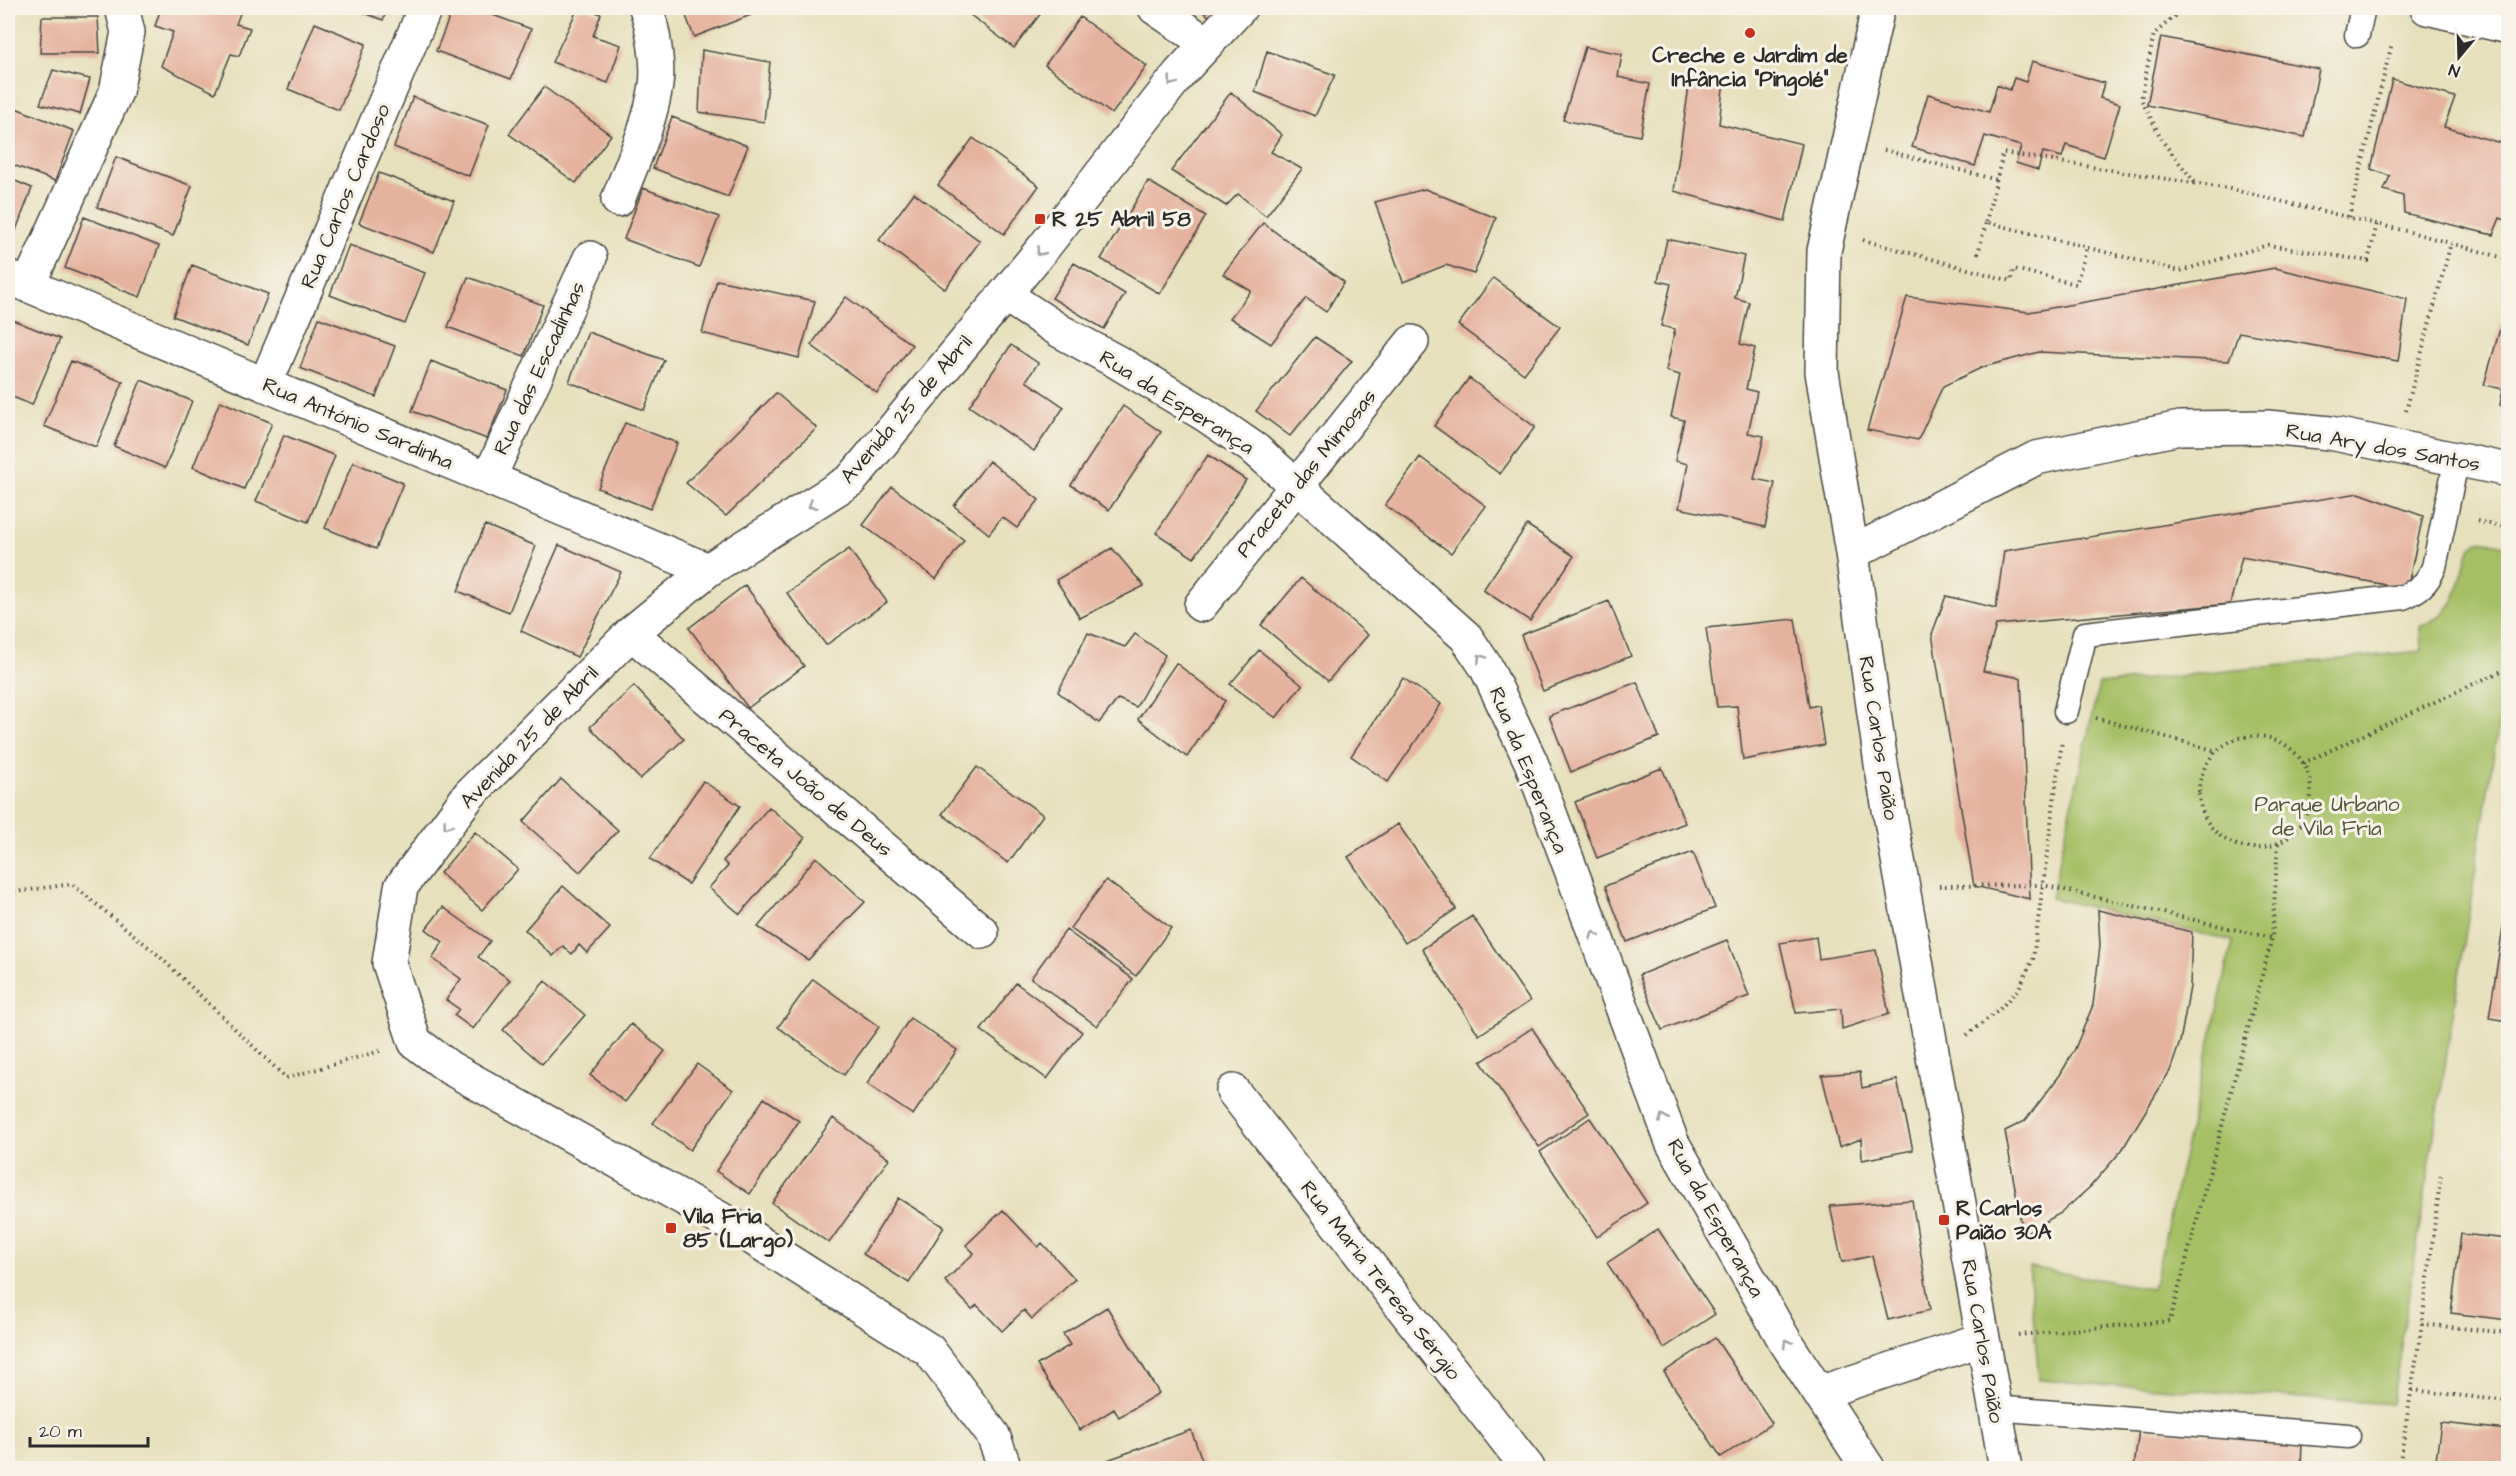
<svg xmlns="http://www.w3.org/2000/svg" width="2516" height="1476" font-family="'Architects Daughter',sans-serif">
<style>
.green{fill:#a6bf65;stroke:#687548;stroke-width:1.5}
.building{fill:#e5b29f}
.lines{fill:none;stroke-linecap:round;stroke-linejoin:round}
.lane-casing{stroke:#474641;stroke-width:27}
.street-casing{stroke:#474641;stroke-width:36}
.path{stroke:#474641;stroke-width:4;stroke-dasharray:1.5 4.5;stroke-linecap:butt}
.lane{stroke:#fff;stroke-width:24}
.street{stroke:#fff;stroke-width:33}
.oneway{stroke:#a0a0a0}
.poi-dot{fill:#c8321e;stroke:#f7f3e8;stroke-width:2}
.labels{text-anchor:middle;stroke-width:6;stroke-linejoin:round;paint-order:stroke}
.poi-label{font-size:21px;font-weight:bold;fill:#2b2b2b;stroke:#f7f3e8;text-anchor:start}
.street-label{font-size:21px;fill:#2b2b2b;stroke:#f7f3e8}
.park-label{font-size:21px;fill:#50573c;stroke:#f7f3e8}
</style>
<rect width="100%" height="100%" fill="#f7f3e8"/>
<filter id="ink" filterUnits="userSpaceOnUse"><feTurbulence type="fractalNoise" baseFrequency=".0167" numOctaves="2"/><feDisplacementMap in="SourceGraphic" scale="12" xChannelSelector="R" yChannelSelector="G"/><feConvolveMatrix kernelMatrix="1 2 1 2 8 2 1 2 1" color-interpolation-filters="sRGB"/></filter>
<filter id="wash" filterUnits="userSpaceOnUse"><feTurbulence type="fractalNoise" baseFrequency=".008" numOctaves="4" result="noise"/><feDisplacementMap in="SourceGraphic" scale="24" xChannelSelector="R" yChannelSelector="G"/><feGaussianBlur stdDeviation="1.35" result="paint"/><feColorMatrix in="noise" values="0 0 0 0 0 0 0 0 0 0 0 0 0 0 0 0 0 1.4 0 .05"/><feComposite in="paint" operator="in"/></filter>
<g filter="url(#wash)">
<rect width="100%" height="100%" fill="#e7e0bd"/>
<path class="green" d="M2487 541 2508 546V721L2499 720 2392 1404 2039 1380 2029 1267 2153 1289 2233 941 2051 898 2099 684 2421 651 2420 627C2467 605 2454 585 2471 547L2478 542Z"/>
<g id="blocks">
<path class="building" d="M161 8H242L236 24 250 28 239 56 231 54 215 93 161 66 173 32 155 26Z
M351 8H388L383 20Z
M453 8H474L531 29 511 79 436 51Z
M578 8H585L601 14 593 36 621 45 608 83 552 62Z
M683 8H769L694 37Z
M961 8H1045L1014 48Z
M1198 8H1223L1214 20Z
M2055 8H2077L2076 13Z
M42 17H98L100 53H40Z
M1080 17 1147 66 1112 114 1045 65Z
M315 23 366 44 339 110 288 89Z
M2161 37 2319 69 2305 137 2147 105Z
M1585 47 1622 54 1618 77 1650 84 1640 136 1563 120Z
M702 50 770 62 764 122 699 112Z
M1267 51 1335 75 1315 116 1255 92Z
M2032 61 2104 83 2100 98 2120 104 2104 157 2066 145 2062 157 2043 152 2038 170 2016 163 2021 146 1985 136 1975 166 1912 147 1928 94 1989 112 1997 85 2010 90 2014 78 2026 82Z
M53 70 90 79 80 114 40 104Z
M1690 79 1723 88 1719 124 1802 144 1785 221 1674 191Z
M2392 79 2455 97 2444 127 2508 145V221L2500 218 2493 235 2404 213 2403 196 2384 190 2390 176 2371 169Z
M544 87 611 135 576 183 509 134Z
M1231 92 1282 135 1271 152 1302 169 1266 216 1238 194 1226 206 1171 171Z
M413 97 489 125 469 176 394 147Z
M8 105 74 131 55 181 8 163Z
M672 117 748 146 728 197 653 168Z
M973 138 1039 186 1004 234 938 185Z
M116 157 192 186 173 236 97 207Z
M379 173 454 201 434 252 359 223Z
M8 178 32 188 13 238 8 236Z
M1148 181 1206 216 1160 294 1101 259Z
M643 188 719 217 699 267 624 239Z
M1425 189 1496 218 1474 274 1446 265 1403 282 1375 202Z
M914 193 980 241 945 289 879 240Z
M84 217 159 246 140 297 65 268Z
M1263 223 1344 282 1326 312 1306 298 1271 344 1230 318 1251 291 1223 274Z
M1667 239 1744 256 1735 298 1749 302 1740 344 1755 348 1746 389 1757 392 1748 433 1764 436 1754 479 1775 483 1765 527 1679 508 1688 464 1675 461 1684 420 1671 417 1680 375 1666 371 1675 329 1661 326 1671 284 1658 281Z
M349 245 425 273 405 324 330 295Z
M1074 263 1125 294 1104 329 1052 298Z
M192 265 268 294 248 345 173 316Z
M2275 268 2407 299 2398 361 2239 332 2229 361 2039 352 1983 367 1943 386 1918 440 1867 430 1907 297 2029 312Z
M468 277 543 305 524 356 448 327Z
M1493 278 1560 327 1524 374 1458 325Z
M717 280 815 301 799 358 702 333Z
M846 297 912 345 877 393 811 345Z
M8 318 60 339 32 405 8 395Z
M319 318 395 346 376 397 300 368Z
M2502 322 2508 324V409L2500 405 2503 389 2484 385Z
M588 332 664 360 644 410 569 382Z
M1315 337 1352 361 1290 436 1256 411Z
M1011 345 1038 363 1026 381 1064 407 1034 451 969 406Z
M71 361 123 382 96 447 44 426Z
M431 361 507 390 487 439 412 411Z
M1469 378 1535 427 1500 474 1434 426Z
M141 380 192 401 165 468 114 446Z
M776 393 817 428 726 516 686 483Z
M220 401 272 423 244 489 193 467Z
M1123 406 1161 432 1109 510 1071 485Z
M625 423 677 443 650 509 598 488Z
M284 435 335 456 308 522 256 501Z
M1208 455 1246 480 1194 558 1156 533Z
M1420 457 1486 506 1451 553 1385 505Z
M989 461 1039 500 1017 528 1002 517 989 534 954 506Z
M353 462 403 483 376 549 325 528Z
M892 487 964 540 936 579 863 525Z
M2359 493 2423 516 2407 589 2242 557 2230 604 1996 625 1983 671 2021 678 2030 899 1974 886 1932 634 1946 596 1996 608 2004 551Z
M485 525 536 546 509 612 458 591Z
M1527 525 1574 556 1530 621 1483 590Z
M559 545 621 572 577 657 521 631Z
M1112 548 1144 586 1080 618 1056 580Z
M849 549 887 602 826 645 787 593Z
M1301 578 1368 635 1328 681 1261 625Z
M745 585 804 666 748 708 689 628Z
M1609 601 1631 656 1543 691 1521 635Z
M1795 619 1809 707 1818 705 1824 745 1743 760 1737 706 1717 707 1706 628Z
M1088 633 1125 647 1135 634 1165 655 1136 707 1118 699 1099 723 1058 692Z
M1259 650 1302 685 1276 718 1230 684Z
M1176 663 1225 701 1187 757 1138 719Z
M1403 678 1441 704 1388 782 1351 756Z
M1637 682 1659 737 1571 772 1549 716Z
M634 686 684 739 640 779 590 727Z
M977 767 1043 815 1008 863 942 814Z
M1662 768 1685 823 1597 858 1575 802Z
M561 779 618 830 580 872 523 822Z
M703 781 740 806 688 884 650 859Z
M769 807 805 838 740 914 709 888 728 866 723 861Z
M1398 824 1456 909 1405 943 1348 857Z
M475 832 518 869 482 910 440 873Z
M1693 852 1715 908 1627 942 1605 886Z
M816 857 865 902 808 960 758 927Z
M1106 880 1171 928 1136 976 1070 928Z
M563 886 610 928 587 953 579 945 572 954 563 946 553 956 525 930Z
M2507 901H2508V1021L2489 1018Z
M443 907 490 941 478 957 510 980 473 1029 454 1015 459 1009 446 1000 461 979 432 958 443 942 426 929Z
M2098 910 2192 932 2190 987 2180 1042 2170 1071 2122 1150 2090 1187 2061 1213 2023 1234 2005 1131 2025 1121 2060 1075 2074 1051 2093 1005 2100 946Z
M1472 916 1530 1001 1479 1035 1422 949Z
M1066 930 1133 979 1097 1026 1031 978Z
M1816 937 1819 959 1876 950 1889 1014 1842 1029 1841 1009 1796 1013 1780 943Z
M1727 940 1749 996 1662 1030 1639 975Z
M813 979 879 1027 844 1075 778 1027Z
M545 981 585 1015 542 1064 503 1030Z
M1016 983 1082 1032 1047 1079 981 1030Z
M910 1018 957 1050 913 1115 867 1084Z
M631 1024 665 1051 625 1102 590 1075Z
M1532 1028 1589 1113 1539 1147 1481 1062Z
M697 1064 733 1090 690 1150 653 1123Z
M1860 1072 1862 1088 1897 1080 1913 1150 1862 1160 1861 1139 1839 1147 1822 1075Z
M764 1098 799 1121 750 1194 716 1171Z
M833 1118 889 1159 829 1243 772 1203Z
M1590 1118 1647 1203 1597 1237 1540 1152Z
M898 1198 944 1227 909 1283 863 1254Z
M1912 1200 1930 1310 1888 1320 1872 1256 1842 1262 1830 1206Z
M1003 1210 1038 1247 1042 1243 1075 1279 1032 1319 1024 1310 1002 1331 977 1305 972 1309 945 1281 974 1253 966 1245Z
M1658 1229 1715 1314 1664 1348 1607 1263Z
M2461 1234 2508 1239V1320L2451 1313Z
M1107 1307 1159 1393 1119 1417 1114 1409 1080 1430 1037 1365 1070 1345 1063 1334Z
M1715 1338 1772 1423 1721 1457 1664 1372Z
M2441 1423 2508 1430V1468H2435Z
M2139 1429 2302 1442 2301 1468H2134Z
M1191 1430 1205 1468H1085Z"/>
</g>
</g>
<g filter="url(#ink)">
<use href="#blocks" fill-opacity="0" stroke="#474641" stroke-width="1.5"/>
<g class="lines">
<g class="lane-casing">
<path id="lane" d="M2357 35 2363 8
M2066 711 2085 634 2403 597C2419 590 2427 584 2434 567L2457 458
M1994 1408 2348 1436"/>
</g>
<g class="street-casing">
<path id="street" d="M1155 8 1206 43
M1878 8 1824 251 1822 372 1852 553 1881 764 2006 1468
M2427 8 2508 27
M618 200C632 163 650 125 656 85 659 65 653 27 646 8
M8 277 708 570
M28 286 116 92 128 32 122 8
M1005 295 1060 331 1119 363 1204 414 1256 450 1466 637 1486 667 1531 762 1672 1142 1785 1341 1868 1468
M265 385 425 8
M489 478 590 258
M1852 553 2036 458 2180 428 2267 427 2330 433 2508 470
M1201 605 1412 342
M631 633 982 932
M1233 1091 1528 1468
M1819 1393 1983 1339
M1005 1468 993 1435 929 1350 735 1227 450 1068 415 1042 389 963 401 887 469 795 631 633 708 570 851 480 1044 247 1179 74 1240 8"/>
</g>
<path class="path" d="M2184 8 2154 34 2141 99 2163 142 2196 184
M1884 150 1997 180
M2349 217 2392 43
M1986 222 2003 153 2230 189 2414 233 2508 259
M1863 240 2011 281 2014 269 2076 284 2087 247
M1978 254 1986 222 2180 271 2268 245 2368 261 2377 224
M2406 411 2451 243
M2477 521 2508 528
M2096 718 2217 751
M2199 792a56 56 0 1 1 112 0a56 56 0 1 1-112 0Z
M2303 763 2508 668
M1939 886 2043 885 2272 938
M8 893 72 884 157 954 286 1078 380 1051
M1967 1035 1999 1010 2019 988 2033 959 2062 741
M2422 1324 2508 1333
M2018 1335 2170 1321 2272 938 2278 843
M2412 1390 2508 1401
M2399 1468 2422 1324 2441 1174"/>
<use href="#lane" class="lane"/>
<use href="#street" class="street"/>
</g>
<defs><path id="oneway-chevron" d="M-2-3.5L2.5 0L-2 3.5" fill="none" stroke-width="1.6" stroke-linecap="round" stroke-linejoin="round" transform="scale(1.5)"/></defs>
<g class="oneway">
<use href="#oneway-chevron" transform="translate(1172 82) rotate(128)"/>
<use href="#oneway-chevron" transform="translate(1040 252) rotate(129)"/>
<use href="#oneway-chevron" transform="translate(812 505) rotate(148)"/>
<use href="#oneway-chevron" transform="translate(1481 658) rotate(-124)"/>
<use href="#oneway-chevron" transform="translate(447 825) rotate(126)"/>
<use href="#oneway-chevron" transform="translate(1594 935) rotate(-111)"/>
<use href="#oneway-chevron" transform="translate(1663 1118) rotate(-111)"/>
<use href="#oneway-chevron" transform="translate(1787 1343) rotate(-122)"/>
</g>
</g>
<g class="poi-dot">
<circle cx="1750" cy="33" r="6"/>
<rect x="1034" y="213" width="12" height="12" rx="3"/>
<rect x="1938" y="1214" width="12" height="12" rx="3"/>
<rect x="665" y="1222" width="12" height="12" rx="3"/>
</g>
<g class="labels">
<g class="poi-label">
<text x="1750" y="62" text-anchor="middle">Creche e Jardim de<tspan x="1750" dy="24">Infância "Pingolé"</tspan></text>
<text x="1052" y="226">R 25 Abril 58</text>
<text x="1956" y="1215">R Carlos<tspan x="1956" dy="24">Paião 30A</tspan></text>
<text x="683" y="1223">Vila Fria<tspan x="683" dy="24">85 (Largo)</tspan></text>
</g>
<g class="street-label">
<text transform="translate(345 196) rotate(-67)" y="7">Rua Carlos Cardoso</text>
<text transform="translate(539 368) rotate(-65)" y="7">Rua das Escadinhas</text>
<text transform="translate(1177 402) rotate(32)" y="7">Rua da Esperança</text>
<text transform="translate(906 409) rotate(-49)" y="7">Avenida 25 de Abril</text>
<text transform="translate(358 423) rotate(23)" y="7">Rua António Sardinha</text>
<text transform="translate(2383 447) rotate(10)" y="7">Rua Ary dos Santos</text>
<text transform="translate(1306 473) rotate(-51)" y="7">Praceta das Mimosas</text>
<text transform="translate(529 737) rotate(-46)" y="7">Avenida 25 de Abril</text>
<text transform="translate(1879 738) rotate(81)" y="7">Rua Carlos Paião</text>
<text transform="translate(1529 770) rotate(68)" y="7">Rua da Esperança</text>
<text transform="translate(806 782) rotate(40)" y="7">Praceta João de Deus</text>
<text transform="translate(1716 1218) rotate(61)" y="7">Rua da Esperança</text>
<text transform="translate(1381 1280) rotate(52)" y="7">Rua Maria Teresa Sérgio</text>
<text transform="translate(1983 1341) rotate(80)" y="7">Rua Carlos Paião</text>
</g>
<g class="park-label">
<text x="2327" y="811">Parque Urbano<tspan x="2327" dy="24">de Vila Fria</tspan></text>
</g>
</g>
<rect width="2516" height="1476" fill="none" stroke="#f7f3e8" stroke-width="30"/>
<g transform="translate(2459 57) rotate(199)" stroke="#f7f3e8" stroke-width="4.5" paint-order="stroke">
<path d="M0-4.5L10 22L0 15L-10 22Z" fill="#2b2b2b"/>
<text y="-9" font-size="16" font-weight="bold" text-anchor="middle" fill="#2b2b2b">N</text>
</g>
<path d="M30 1437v9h118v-9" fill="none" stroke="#2b2b2b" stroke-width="3"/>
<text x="39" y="1437" font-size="18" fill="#2b2b2b" stroke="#f7f3e8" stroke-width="4.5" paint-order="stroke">20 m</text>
</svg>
